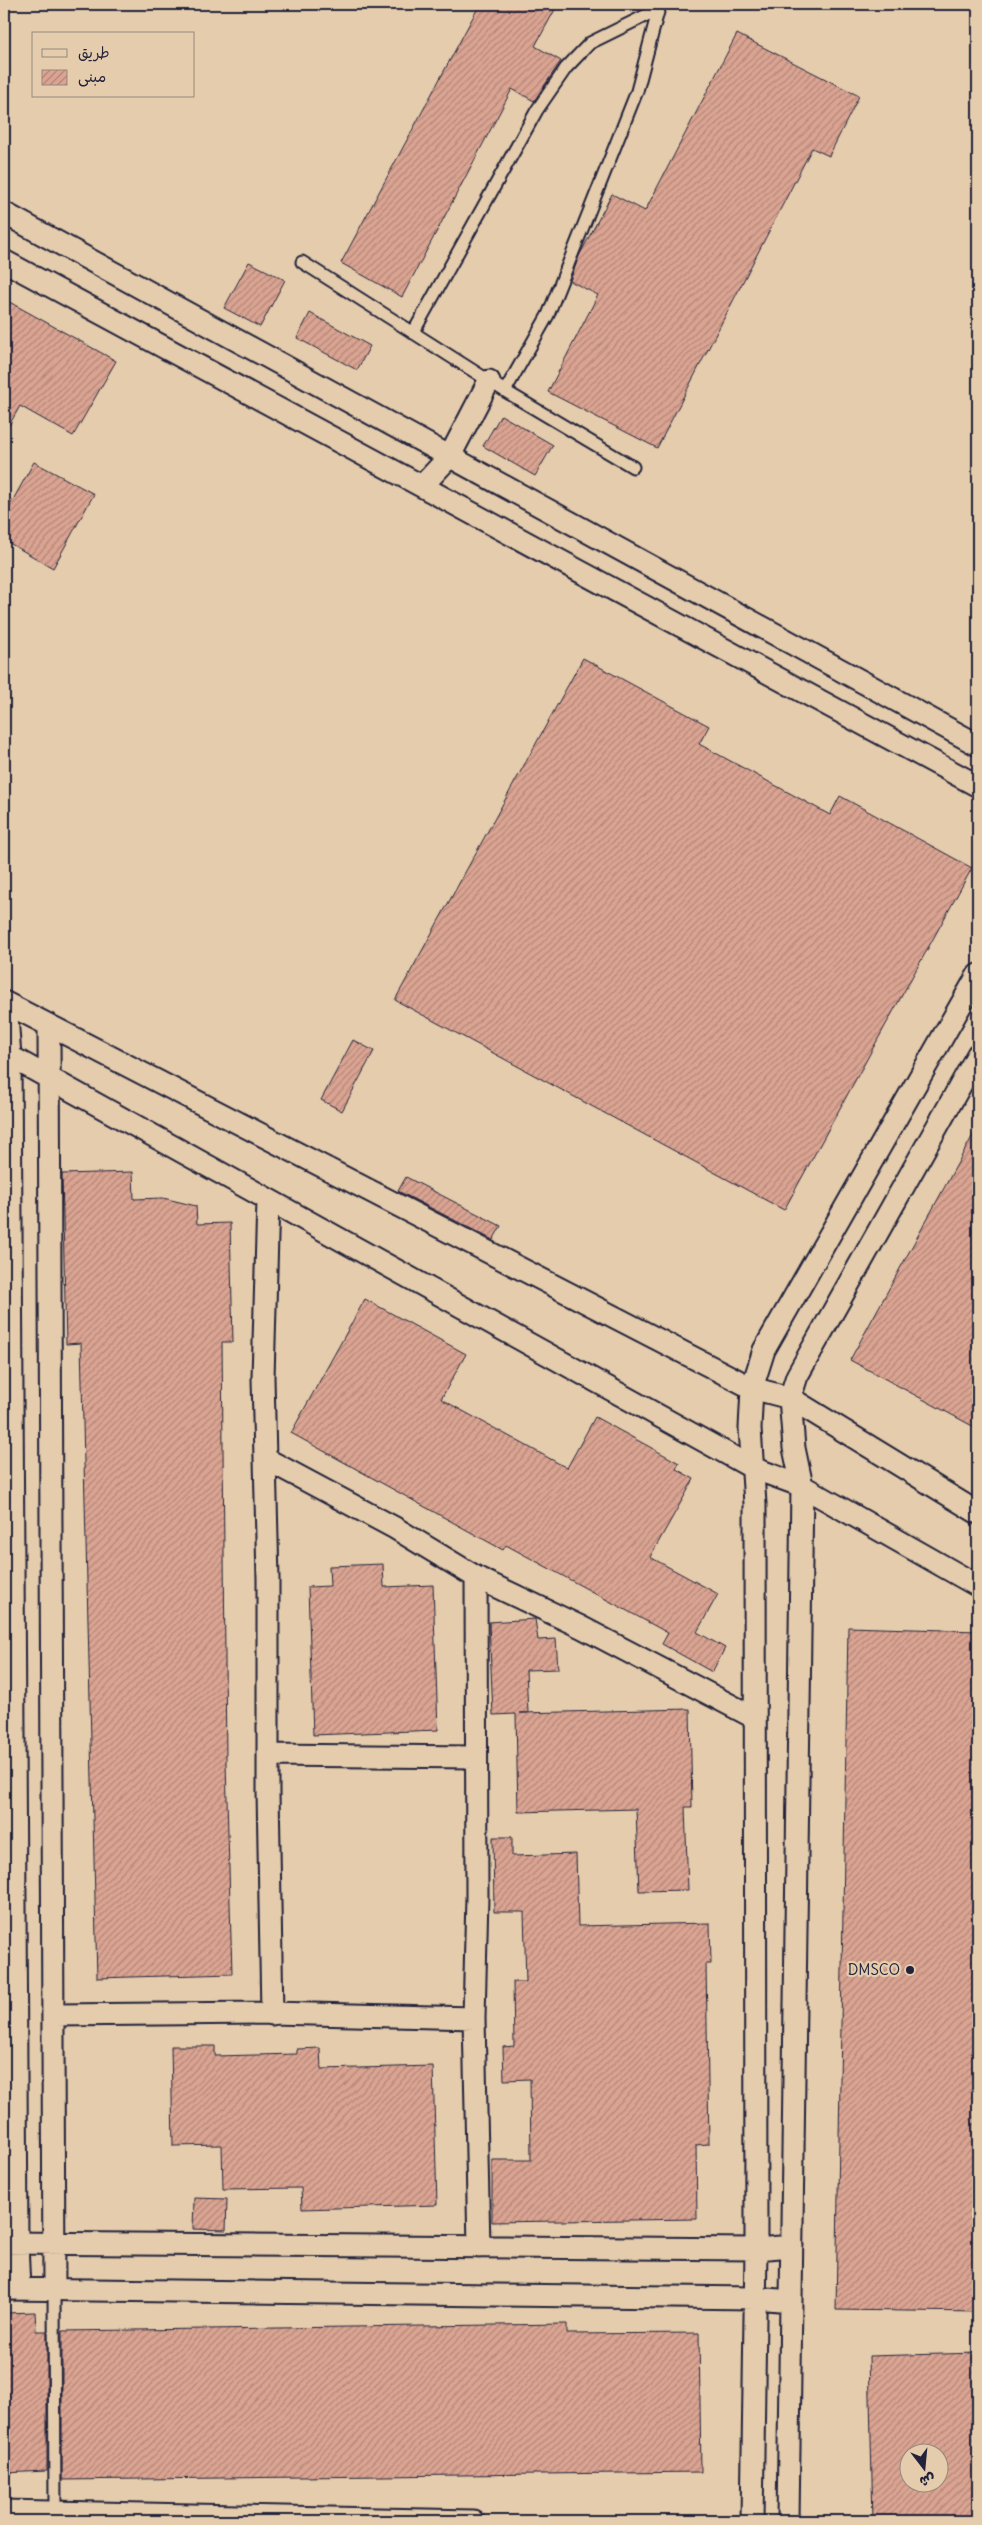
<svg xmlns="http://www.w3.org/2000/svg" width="982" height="2525" font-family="Delius,'Playpen Sans Arabic',sans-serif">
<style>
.building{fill:url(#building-hatch);stroke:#22223b;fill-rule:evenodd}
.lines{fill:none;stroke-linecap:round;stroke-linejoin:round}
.service-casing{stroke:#22223b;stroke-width:15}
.minor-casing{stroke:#22223b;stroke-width:25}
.service{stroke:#e4ccac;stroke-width:11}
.minor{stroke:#e4ccac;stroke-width:21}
.poi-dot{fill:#22223b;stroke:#e4ccac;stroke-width:2}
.labels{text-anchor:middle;stroke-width:4.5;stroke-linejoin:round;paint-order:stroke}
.poi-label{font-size:15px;fill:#22223b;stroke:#e4ccac;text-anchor:end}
</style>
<defs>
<pattern id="building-hatch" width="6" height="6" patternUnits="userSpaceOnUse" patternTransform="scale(1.25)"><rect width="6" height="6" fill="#dba492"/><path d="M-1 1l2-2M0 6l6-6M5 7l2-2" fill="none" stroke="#b18578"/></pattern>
</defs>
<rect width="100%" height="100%" fill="#e4ccac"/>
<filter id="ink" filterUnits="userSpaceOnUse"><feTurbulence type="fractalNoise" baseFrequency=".02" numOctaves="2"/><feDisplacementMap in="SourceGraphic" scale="10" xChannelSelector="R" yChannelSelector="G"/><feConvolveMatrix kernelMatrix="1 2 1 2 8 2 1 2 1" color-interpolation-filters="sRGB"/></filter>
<g filter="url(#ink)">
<path class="building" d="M480 4H558L535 46 561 61 534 101 512 89 402 297 341 263Z
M737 34 859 96 829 156 812 148 657 448 548 392 598 295 570 281 579 256 612 194 645 211Z
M249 262 285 280 260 327 224 308Z
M4 299 116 361 73 436 20 406 4 434Z
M310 313 370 346 357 370 297 338Z
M501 415 553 445 535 476 483 446Z
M34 462 94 494 53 568 4 540V516Z
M583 658 709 726 699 744 830 815 840 796 972 868 784 1210 395 1000Z
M353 1040 374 1051 342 1111 321 1100Z
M978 1126V1429L850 1360Z
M133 1172 134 1199 163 1198 196 1206 197 1224 230 1223 233 1342H222L226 1763 232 1974 97 1978 81 1343 66 1344 62 1174Z
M406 1177 501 1226 493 1240 398 1191Z
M365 1299 466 1354 441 1399 567 1468 595 1417 679 1463 676 1469 694 1479 650 1557 718 1594 697 1632 725 1648 712 1672 662 1644 668 1633 506 1545 503 1550 291 1433Z
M383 1564 384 1587 433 1585 438 1730 313 1735 308 1587 330 1586 329 1566Z
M535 1619 538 1640 556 1639 558 1669 526 1670 528 1713H520L690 1709 692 1807H685L688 1890 639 1891 636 1809 518 1812 516 1714 493 1715 489 1622Z
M848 1627 978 1631V2312L836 2310Z
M493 1837H512V1856L576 1854 578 1926 710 1923 711 1964H706L709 2144 696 2145 697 2219 492 2222V2160H531L530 2079 504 2080 503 2047 514 2046 513 1982H526L524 1912H494Z
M171 2046H215V2056L297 2054V2049L320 2048 321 2069 433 2066 437 2205 302 2209 301 2188 223 2189 222 2145 173 2146Z
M194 2198 227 2199 226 2230 193 2229Z
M35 2312 36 2331H47V2471L4 2473V2313Z
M567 2324V2334L699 2333 701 2472 62 2480V2331Z
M978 2353V2521H873L869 2356ZM910 2452H940V2482H910Z"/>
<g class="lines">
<g class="service-casing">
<path id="service" d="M302 262 505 391 633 467
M413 333 537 110 566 68 590 43 657 10
M505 391 548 315 637 91 660 4
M54 2291 55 2512"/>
</g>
<g class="minor-casing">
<path id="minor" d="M4 213 978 745
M4 261 978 786
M422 486 450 456 489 381
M4 1002 752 1388 790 1398 978 1513
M6 1003 10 1056 17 2243 19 2289
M49 1027 54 2291
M4 1053 753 1468 802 1486 978 1586
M268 1200 263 1378 268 1579V1792L272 2014
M266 1459 395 1528 476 1577 581 1627 755 1718
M476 1577 477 1896 474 2018 479 2247
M268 1755 475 1757
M54 2015 272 2013 474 2018
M4 2243 756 2249 792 2246
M4 2289 755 2298 791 2301
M4 2511 473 2521
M752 2521 756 2249 755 1504 750 1428 752 1388 764 1350 978 975
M788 2521 802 1486 794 1448 790 1398 797 1376 978 1054"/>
</g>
<use href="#service" class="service"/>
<use href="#minor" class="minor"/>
</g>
</g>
<circle class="poi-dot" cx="910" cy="1970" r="5"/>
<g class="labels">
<g class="poi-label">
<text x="900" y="1975">DMSCO</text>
</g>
</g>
<rect width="982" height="2525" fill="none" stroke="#e4ccac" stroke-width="20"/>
<rect x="10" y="10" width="962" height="2505" fill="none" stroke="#22223b" stroke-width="2" filter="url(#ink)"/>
<rect x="32" y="32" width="162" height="65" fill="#e4ccac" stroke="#96887f"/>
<rect x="42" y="49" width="25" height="8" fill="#e4ccac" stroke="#96887f"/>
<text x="78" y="58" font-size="15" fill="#22223b">طريق</text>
<rect x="42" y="70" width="25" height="15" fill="url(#building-hatch)" stroke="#96887f"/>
<text x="78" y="82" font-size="15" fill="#22223b">مبنى</text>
<g transform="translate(924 2468) rotate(164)"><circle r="24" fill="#e4ccac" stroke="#96887f"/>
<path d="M0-4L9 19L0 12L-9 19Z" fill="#22223b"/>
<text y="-8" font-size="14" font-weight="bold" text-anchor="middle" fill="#22223b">ش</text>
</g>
</svg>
